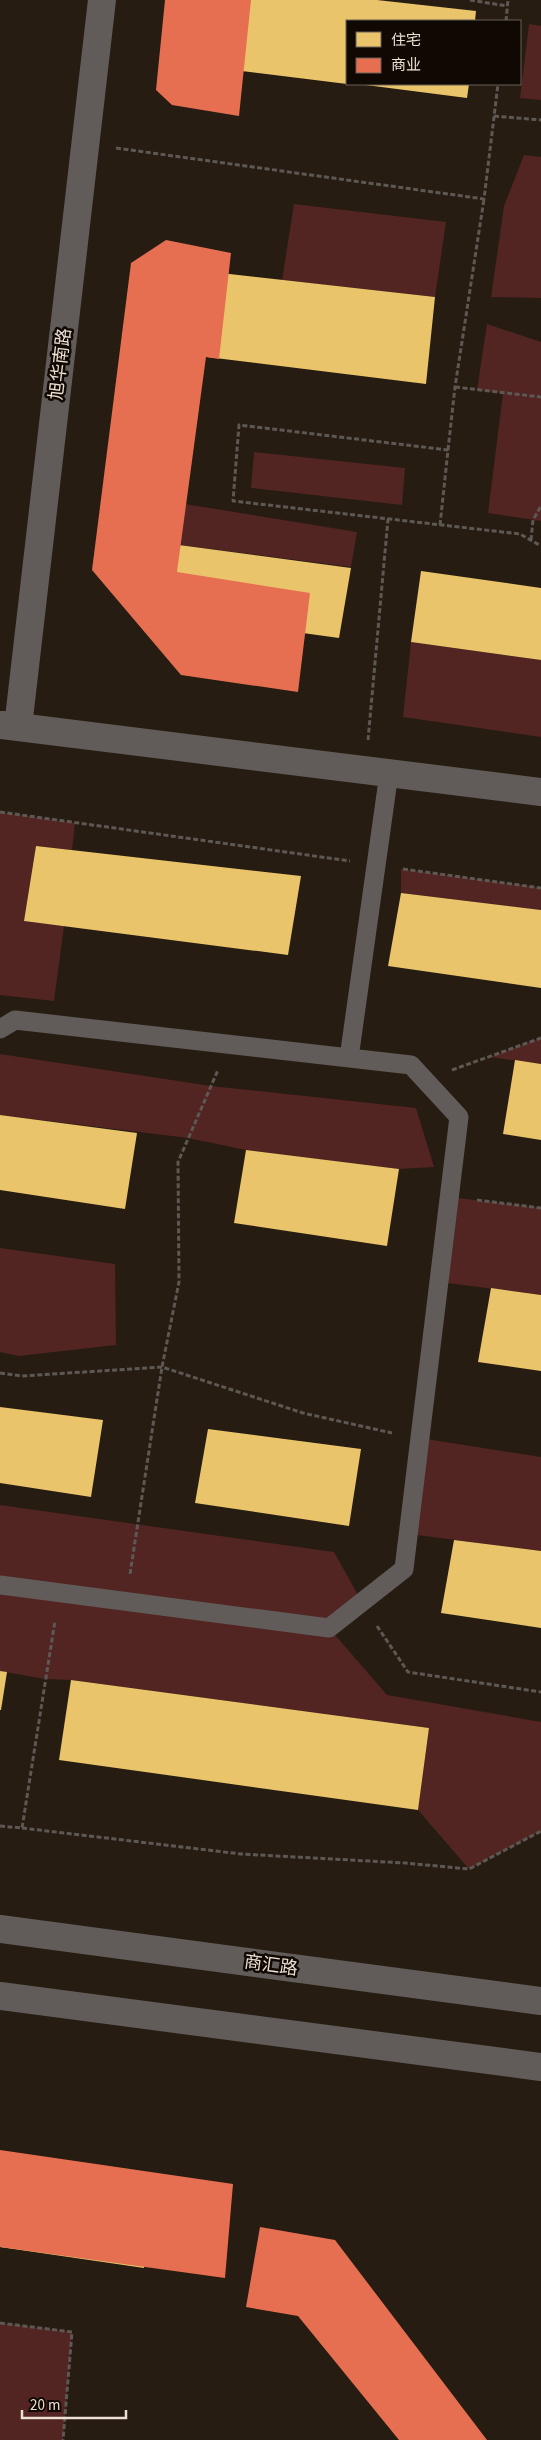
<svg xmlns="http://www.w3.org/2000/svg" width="541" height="2440" font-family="'Source Sans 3','Noto Sans SC',sans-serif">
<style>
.green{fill:#522422}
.homes{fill:#e9c46a}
.shops{fill:#e76f51}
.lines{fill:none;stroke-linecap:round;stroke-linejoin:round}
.path{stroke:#5d5853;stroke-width:3;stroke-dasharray:5 2.5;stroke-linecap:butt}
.service{stroke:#615c59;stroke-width:19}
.tertiary{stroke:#615c59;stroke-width:28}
.labels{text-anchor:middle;stroke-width:5;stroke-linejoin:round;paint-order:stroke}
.street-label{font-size:18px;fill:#ecdfd4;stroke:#100803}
</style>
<rect width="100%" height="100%" fill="#261c12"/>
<path class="green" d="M529 24 541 26V100L520 98Z
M524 155 541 157V298L491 297 504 206Z
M294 204 446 222 435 297 282 280Z
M487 324 541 342V521L488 513 503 393 477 390Z
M254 452 405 468 402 505 251 488Z
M185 504 357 532 351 567 179 545Z
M411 642 541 660V737L403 717Z
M0 812 75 823 72 850 36 846 24 921 64 926 54 1001 0 995Z
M401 869 541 888V910L401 893Z
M541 1038V1064L490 1057Z
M0 1054 211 1086 416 1108 434 1167 399 1169 246 1150 188 1138 0 1115Z
M449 1197 541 1208V1295L439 1282Z
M0 1248 115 1264 116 1345 19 1356 0 1352Z
M420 1438 541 1457V1551L409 1534Z
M0 1505 334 1552 362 1602 329 1628 387 1695 541 1722V1831L469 1869 418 1810 429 1728 71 1680 45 1679 0 1671Z
M0 2323 72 2332 63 2440H0Z"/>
<path class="homes" d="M198 0H377L476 11 475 21H347V84L192 65Z
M358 84H469L467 98Z
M159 266 435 297 426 384 150 350Z
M179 545 351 568 339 638 172 615Z
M421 571 541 588V660L411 642Z
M36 846 301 876 288 955 24 921Z
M401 893 541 910V988L388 966Z
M515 1060 541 1064V1140L503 1134Z
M0 1115 137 1133 125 1209 0 1190Z
M246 1150 399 1169 387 1246 234 1223Z
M491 1288 541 1295V1371L478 1362Z
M0 1407 103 1420 91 1497 0 1483Z
M208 1429 361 1449 349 1526 195 1503Z
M454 1540 541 1551V1628L441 1613Z
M0 1671 7 1672 1 1710H0Z
M71 1680 429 1728 418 1810 59 1760Z
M0 2188 152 2208 144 2268 0 2247Z"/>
<path class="shops" d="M165 0H251L239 116 172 105 156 90Z
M166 240 231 253 219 359 206 357 177 572 310 593 298 692 181 675 92 570 131 263Z
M0 2150 233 2184 225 2278 0 2247Z
M260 2227 335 2240 487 2440H399L298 2316 246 2307Z"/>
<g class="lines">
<path class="path" d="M470 0 507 6
M506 21 508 0
M494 116 541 120
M116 148 484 199 498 84
M455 387 541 397
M448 450 455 387 484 199
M440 525 448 450 239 425 233 501 520 534 541 546
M531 540 533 520 541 506
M368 740 388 519
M0 812 350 861
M403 869 541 888
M452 1070 541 1038
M477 1200 541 1208
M0 1373 22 1376 162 1367 303 1413 392 1433
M130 1574 162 1367 179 1282 178 1162 218 1070
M377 1626 408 1672 541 1692
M0 1826 22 1828 55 1621
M22 1828 241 1854 405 1863 469 1869 541 1831
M0 2323 72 2332 63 2440"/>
<path class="service" d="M0 1029 15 1020 411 1065 459 1117 404 1569 329 1628 0 1585
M349 1058 389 773"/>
<path class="tertiary" d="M2 725 541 792
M18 727 102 0
M0 1929 541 2001
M0 1996 541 2067"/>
</g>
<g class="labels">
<g class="street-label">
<text transform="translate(60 364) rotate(-83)" y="6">旭华南路</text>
<text transform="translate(271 1965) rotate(8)" y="6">商汇路</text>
</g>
</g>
<rect x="346" y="20" width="175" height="65" fill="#100803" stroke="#685e57"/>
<rect x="356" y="32" width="25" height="15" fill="#e9c46a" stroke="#685e57"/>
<text x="391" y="45" font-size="15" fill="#ecdfd4">住宅</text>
<rect x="356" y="58" width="25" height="15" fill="#e76f51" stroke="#685e57"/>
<text x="391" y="70" font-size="15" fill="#ecdfd4">商业</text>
<path d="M22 2410v8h104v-8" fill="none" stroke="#ecdfd4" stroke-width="2.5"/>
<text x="30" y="2410" font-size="15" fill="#ecdfd4" stroke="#100803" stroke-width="4" paint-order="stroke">20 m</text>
</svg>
